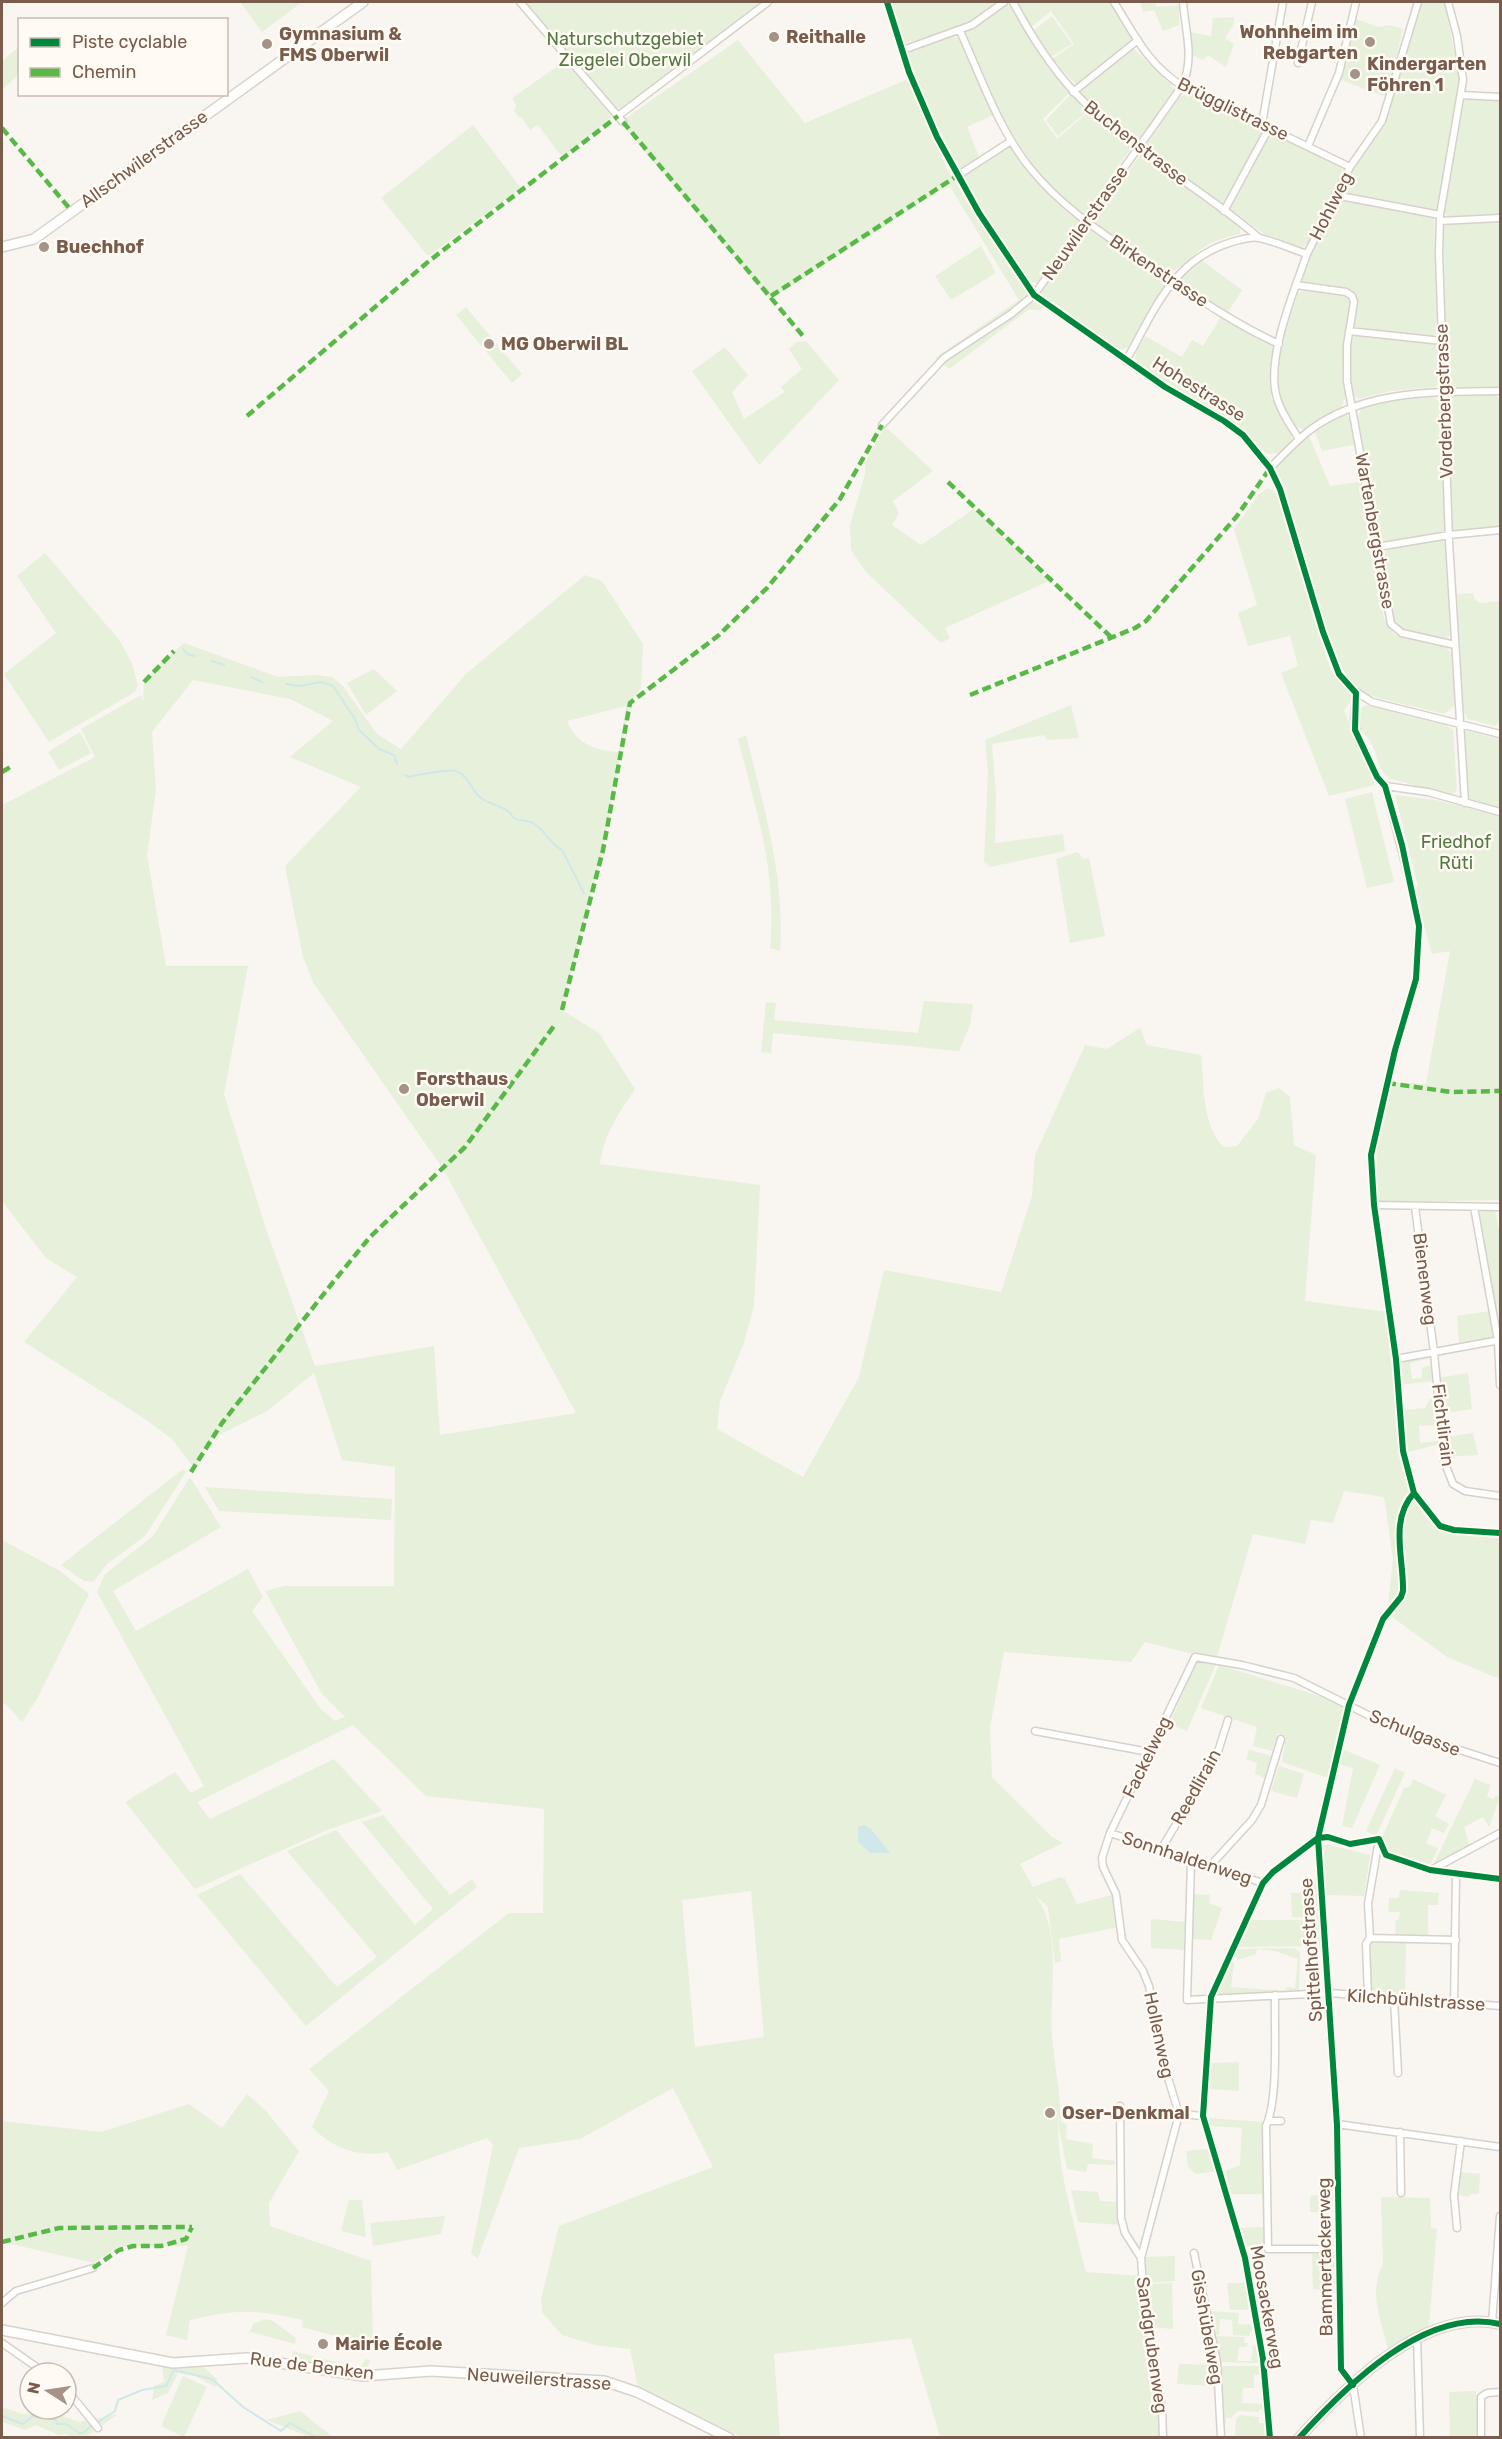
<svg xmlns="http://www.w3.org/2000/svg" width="1502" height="2439" font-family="Rubik,sans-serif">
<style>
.green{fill:#e7f0db;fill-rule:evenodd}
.water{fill:#d0e8ea}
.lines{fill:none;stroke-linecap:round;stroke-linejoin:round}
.stream{stroke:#d0e8ea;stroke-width:2}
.street-casing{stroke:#d7d1cb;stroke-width:9}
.secondary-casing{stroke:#d9d2cb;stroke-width:12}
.street{stroke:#fefefd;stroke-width:6}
.secondary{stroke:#fefefd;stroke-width:9}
.quiet{stroke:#58b947;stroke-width:4.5;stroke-dasharray:9 4.5;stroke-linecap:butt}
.cycleway-casing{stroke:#fffaf3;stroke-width:10}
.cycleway{stroke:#00873e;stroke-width:6}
.poi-dot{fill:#a69286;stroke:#fffaf3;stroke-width:2}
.labels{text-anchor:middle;stroke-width:5;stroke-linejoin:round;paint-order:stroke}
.poi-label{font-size:18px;font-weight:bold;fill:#7a5c4d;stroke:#fffaf3;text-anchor:start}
.park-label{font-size:18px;fill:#537a41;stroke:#fffaf3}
.street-label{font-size:18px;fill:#7a5c4d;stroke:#fffaf3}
</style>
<rect width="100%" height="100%" fill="#f9f5f0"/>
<path class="green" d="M240 2H302L262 32Z
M523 2H763L623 110 611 106Z
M892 2H1000L962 28 905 43Z
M1009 2 1048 68 1069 93 1043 119 1057 139 1087 113 1131 148 1085 215C1073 212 1064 201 1056 192 1013 146 988 90 965 32L986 21Z
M1016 2H1110L1131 38 1130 44 1077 86 1052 59 1074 44 1051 11 1030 28Z
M1140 2H1155L1157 7 1179 5V25L1163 31 1154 10 1143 12Z
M1421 2H1444L1460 78 1438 213 1339 194 1355 164 1384 124Z
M1052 16 1072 44 1051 57 1033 31Z
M1234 17 1233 25 1225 38 1234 44 1226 67 1208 55 1203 60 1192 55 1189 32 1211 36 1213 18Z
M1354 18 1378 27 1389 25 1403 29 1386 97 1339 79Z
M952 35 960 39 995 114 967 127 980 159 960 169 956 165 927 106 906 52Z
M738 40 805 123 908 79 947 169 1021 285 1043 307 1041 310H1028L949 369 935 358 1019 300 949 185 770 300 620 122Z
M19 47V74L2 90V61Z
M1133 48 1176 90 1139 140 1135 141 1102 117 1076 92Z
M565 61 612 117 562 157 538 125 530 130 522 118 519 117 514 111 516 105 512 98Z
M1189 93 1265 130 1224 204H1219L1144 148 1179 97Z
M1071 94 1086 112 1058 136 1046 120Z
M1469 98 1500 99V216L1449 218 1444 213 1464 100Z
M473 125 521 188 430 255H427L381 198Z
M1274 133 1341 166 1343 172 1311 242 1302 247 1264 234 1229 208 1268 136Z
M1011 146 1036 180 1080 222 1039 283 1028 282 961 177Z
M1141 154 1240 226V234C1227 237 1215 240 1203 248 1191 255 1181 271 1167 272L1096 225 1093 220Z
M1342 200 1434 218 1438 330 1434 337 1354 327 1358 301 1350 290 1299 283 1334 202Z
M1500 220V383L1498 387 1446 388 1441 224Z
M1088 229 1093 230 1163 278 1166 285 1131 346 1121 350 1040 293Z
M981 246 996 273 951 300 935 276Z
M1200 259 1242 290 1228 312 1183 285 1179 279Z
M1303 291 1345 295 1351 304 1344 342 1342 376 1346 397 1341 407 1304 430 1294 426C1265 374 1280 346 1298 293Z
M466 307 522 374 512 383 456 315Z
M1221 317 1274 345 1271 397 1290 430 1292 440 1280 453 1266 454 1239 428 1137 363 1135 354 1145 336 1182 357 1192 340 1203 346Z
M1354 334 1434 343 1439 348 1440 382 1435 387 1391 391 1359 399 1352 394 1350 353Z
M806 341 839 380 759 465 692 371 725 347 748 375 732 392 744 419 785 392 781 387 802 369 789 349 797 342Z
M1453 395H1496L1500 400V529L1453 532 1448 402Z
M1433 397 1441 402 1446 528 1442 534 1380 543 1358 418 1361 409 1376 399Z
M1344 414 1352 419 1358 444 1322 451 1315 432Z
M884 428 888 429 933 471 893 501 899 513 892 525 921 545 974 509 1049 581 945 628 950 638 941 643 866 572 851 550 850 525 865 474V463Z
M1309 436 1330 486 1364 481 1384 619 1394 635 1445 646 1452 655 1455 705 1444 714C1430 710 1368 697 1359 691 1329 668 1297 531 1284 489L1274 468Z
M1267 488 1274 491 1279 500 1331 671 1352 694 1351 701 1344 710 1375 785 1329 796 1281 673 1298 666 1290 636 1248 646 1238 613 1257 605 1234 529 1259 494Z
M1440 539 1446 544 1450 634 1446 640 1403 630 1395 624 1380 548Z
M45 553 120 641 132 664 138 685 135 692 49 742 4 674 56 633 17 576Z
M585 575 602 581 643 644 641 687 630 703 603 850 562 1010 599 1033 635 1089C618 1114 604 1134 600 1164L760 1185 754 1305 744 1343 720 1401 717 1429 803 1477 859 1377 884 1270 1001 1292 1032 1196 1035 1155 1085 1045 1107 1049 1140 1028 1147 1045 1201 1055C1204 1083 1202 1128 1224 1147L1237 1146 1258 1119 1266 1093 1279 1088 1290 1097 1294 1145 1316 1155 1305 1301 1388 1312 1398 1385V1362L1428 1356 1431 1358 1410 1363 1412 1379 1422 1378V1368L1430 1365 1433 1381 1398 1385 1403 1451 1414 1493 1440 1526 1454 1530 1500 1533V1679L1447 1657 1387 1613 1393 1559 1384 1497 1344 1491 1333 1523 1311 1520 1305 1544 1253 1534 1216 1660 1145 1642 1131 1662 1004 1652 990 1727 992 1777 1052 1837 1063 1843 1020 1864 1033 1887 1061 1877 1065 1879 1077 1904 1112 1895 1118 1927 1059 1939 1061 1961 1055 1963 1048 1907 1035 1895C1063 1932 1049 1991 1052 2035 1054 2064 1061 2095 1061 2122L1067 2124 1066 2139 1093 2144 1092 2158 1115 2161V2165L1088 2164 1086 2172 1067 2169 1059 2128V2113C1054 2160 1075 2225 1086 2272L1141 2276 1162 2424 1158 2437H940L911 2338 774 2354 780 2437H741L638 2387 630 2349 595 2345 562 2335 542 2312 541 2300 559 2226 713 2167 673 2088 580 2139 519 2148 478 2258 471 2254 493 2145 487 2138 397 2170 388 2152C359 2158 332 2148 312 2127L329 2091 309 2069 509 1913H543L544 1809 426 1796 353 1725 197 1802 210 1819 334 1759 382 1811 327 1830 195 1889 125 1802 175 1772 191 1793 204 1786 97 1592 105 1574 153 1536 190 1477 221 1527 113 1591 136 1631 248 1569 263 1597 252 1611 320 1708 335 1721 344 1717 348 1720 322 1694 265 1591 285 1586H394L395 1467 342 1460 314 1373 267 1411 211 1439 194 1468 172 1439 145 1419 24 1342 77 1277 46 1258 2 1201V805L95 757 81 729 141 695 143 702 144 682 159 664 184 643 278 677 315 675 332 677 342 685 377 734 401 749 466 674ZM193 680 290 699 333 721 290 757 361 787 285 866 303 957 314 984 443 1169 576 1413 440 1435 434 1346 315 1366 265 1226 224 1094 248 966H166L147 855 156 790 152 732ZM626 706 619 752C595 751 577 744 567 721ZM751 1891 764 2037 695 2047 682 1900Z
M1473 593 1475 600 1480 603 1500 601V722L1495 726 1468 719 1462 709 1457 594Z
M374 669 397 691 366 715 347 683Z
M1071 705 1079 738 1047 740 1044 735 992 744 996 794 995 843 1063 834 1065 851 990 867 984 862 988 772 985 740Z
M1366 705 1445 725 1453 730 1457 791 1450 795 1388 778C1372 762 1381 747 1359 729L1357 710Z
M1464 730 1500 739V809L1467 801Z
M80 732 91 753 59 770 48 752Z
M746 735C764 807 785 877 780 951L770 948C777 871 757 813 738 739Z
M1372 792 1394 882 1367 888 1345 799Z
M1395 795 1436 800 1500 816V1200L1377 1202C1375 1161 1375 1120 1391 1082L1426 1084 1450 951 1432 954 1414 889 1418 886Z
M1078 852 1083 859 1089 858 1105 936 1070 943 1056 859Z
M924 1001 973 1004 970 1025 959 1051 773 1033 771 1053 761 1052 766 1002 776 1003 774 1020 918 1033Z
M1482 1210 1495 1211 1500 1234V1334L1478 1217Z
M1490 1311 1494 1334 1491 1339 1459 1343 1457 1316Z
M1468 1373 1472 1409 1440 1414 1438 1378Z
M1434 1392 1437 1425 1419 1426 1420 1443 1439 1441V1444L1409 1452 1403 1445 1402 1410 1425 1408Z
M1473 1433 1478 1455 1446 1457 1444 1437Z
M183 1469 186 1472 145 1536 107 1564 93 1582 84 1581 61 1565Z
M205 1487 392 1499 391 1520 219 1511Z
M2 1540 60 1571 89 1594 37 1699 22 1722 5 1703 2 1705Z
M1197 1662 1216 1664 1187 1731 1169 1724Z
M1219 1665 1349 1705 1328 1778 1282 1762 1286 1736 1278 1733 1272 1751 1253 1746 1257 1727 1201 1708Z
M1342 1749 1380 1765 1352 1828 1342 1826 1353 1768 1339 1764Z
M1249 1750 1273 1756 1267 1779 1255 1774 1257 1763 1246 1759Z
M1279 1766 1304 1774 1297 1798 1271 1791Z
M1395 1768 1405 1773 1376 1836 1366 1831Z
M1413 1779 1446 1795 1435 1816 1449 1824 1444 1833 1432 1828 1426 1843 1438 1848 1430 1866 1377 1849 1404 1788 1410 1787Z
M1475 1779 1490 1785 1487 1797 1494 1799 1496 1795 1500 1797 1489 1827 1483 1817 1464 1827 1470 1847 1433 1865Z
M383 1815 450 1895 472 1879 477 1887 306 2026 197 1895 240 1874 337 1987 377 1957 287 1851 336 1830 415 1925 433 1909 362 1822Z
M1326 1844 1370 1855 1364 1896 1325 1895 1321 1849Z
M1308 1879H1319L1321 1923 1312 1918 1292 1917 1291 1893H1309Z
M1400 1890 1439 1893 1438 1905H1428V1936H1395L1396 1920 1399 1919 1400 1912H1388L1389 1898H1399Z
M1193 1894 1210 1895 1209 1903 1222 1908 1211 1940 1191 1939Z
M1151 1919 1185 1922 1184 1950 1151 1948Z
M1250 1920H1312L1320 1924 1321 1946 1238 1947Z
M1372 1943H1406L1405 1994 1370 1992 1369 1945Z
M1294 1948 1300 1952 1299 1992 1219 1995 1217 1992 1231 1959 1234 1964 1231 1987 1287 1991 1285 1987 1295 1988 1298 1959 1275 1951 1257 1949 1256 1954 1238 1960 1233 1952 1235 1949Z
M1239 2062V2091L1209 2089 1212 2063Z
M247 2094 265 2110 299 2151 269 2203 270 2226 371 2261 373 2346 302 2327 303 2320C257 2309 236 2309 190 2320L187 2340 166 2335 188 2246 118 2247 94 2263 2 2242V2121L101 2132 189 2104 222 2128Z
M1207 2118 1264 2122 1266 2248 1245 2247 1239 2228 1263 2227 1262 2194H1230L1225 2171 1240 2165 1242 2128 1212 2126Z
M1211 2149 1217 2171 1196 2174 1188 2167 1186 2151Z
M1460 2172 1480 2174 1479 2194H1471L1468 2197 1458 2195Z
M1320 2180 1332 2181 1333 2212H1310V2196L1318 2195Z
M1071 2190 1098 2192 1100 2201 1117 2202 1116 2220 1119 2225 1078 2222Z
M1381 2197 1430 2198 1431 2228 1437 2229 1429 2326 1388 2349C1381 2321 1368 2291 1383 2264Z
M349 2200H362L366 2237 341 2231Z
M445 2216 441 2234 373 2246 370 2223Z
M1312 2254H1333L1337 2258 1338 2292 1313 2289Z
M1175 2256V2281L1144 2283 1143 2262 1146 2257Z
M1172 2283 1173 2329 1151 2327 1144 2284Z
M1227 2283H1245L1249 2310H1230Z
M1209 2311 1239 2313 1238 2324 1256 2325V2331H1250L1249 2336 1233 2335 1232 2320 1220 2319 1219 2335 1214 2334Z
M265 2319 273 2321 296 2338 295 2344 251 2332 248 2335 253 2324Z
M1214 2336 1245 2337 1244 2343H1248L1246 2347H1239L1237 2361H1251L1253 2348 1250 2347 1257 2345 1259 2363 1219 2362Z
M293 2351 360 2368 366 2359 370 2360 366 2373 291 2362Z
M1179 2364 1215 2365V2386L1177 2384Z
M162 2365H201L217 2379 216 2387 195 2376 178 2373 168 2393 152 2400 154 2386 164 2382Z
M1221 2366H1261V2375H1254V2388H1243L1242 2403 1264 2404 1265 2409H1259L1258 2412 1237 2411 1231 2418H1226L1224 2434Z
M183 2376 207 2387 184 2437 161 2426Z
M1476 2391 1479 2437H1450L1449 2392Z
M2 2407 23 2414 51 2412 79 2422 118 2414 86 2437H71L67 2434 59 2435 36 2425 25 2430 2 2422Z
M300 2411 333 2437H309L267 2420Z
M1240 2415 1259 2417V2423H1266L1267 2437 1235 2436 1236 2419Z"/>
<path class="water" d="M864 1825 871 1829 890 1853H870L858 1842V1827Z"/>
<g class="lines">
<path class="stream" d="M183 649 187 654 195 656
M212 661 224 665
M251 677 262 682
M286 684 300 686 321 682 333 686 355 719 359 730 379 749 394 755 397 764
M405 775 409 777C415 775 452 769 456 771 470 776 471 793 484 800 491 804 501 806 508 811 511 813 512 817 514 818 521 822 530 819 536 825 546 832 551 845 562 850L584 893
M2 2416 23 2424 33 2416 56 2420 57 2424H66L79 2433H83L92 2425
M98 2422 115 2411 118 2400 142 2390 166 2386 174 2370 212 2379 243 2407 281 2431 290 2423 317 2438"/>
<g class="street-casing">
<path id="street" d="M520 2 623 122
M887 2 909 72 937 137 979 213 1034 295 1165 387 1224 421 1243 435 1270 468 1280 489 1323 632 1339 674 1356 693 1354 720 1358 738 1377 777 1385 786 1412 891
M1013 2C1032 38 1054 73 1084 102 1135 154 1203 189 1258 237
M1114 2C1136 37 1147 63 1182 86L1350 167
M1448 2 1457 36 1463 80 1440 215 1439 254 1449 541 1465 803
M960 31C981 77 998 128 1030 168 1062 208 1105 235 1146 263 1189 292 1232 323 1279 344
M903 50 972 25 1004 2
M1298 63 1312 2
M1073 92 1138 40
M1461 95 1500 97
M618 116 768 2
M1262 124 1283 2
M1308 146 1339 73 1356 2
M957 176 1011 141
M1335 195 1440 215
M1224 211 1269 128
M1440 221 1500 218
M1296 285 1346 292 1352 296 1354 302 1347 345V381L1391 624 1402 633 1455 645
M1349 331 1442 341
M1126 361C1154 311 1173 259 1232 242 1241 240 1250 236 1259 238 1275 241 1291 249 1307 254L1350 167 1382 121 1418 2
M882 425 944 358 1011 314 1034 295 1182 86C1195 59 1185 30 1183 2
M1299 439C1291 426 1281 413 1277 398 1265 360 1294 291 1307 254
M1270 468C1283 455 1296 441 1310 430 1366 389 1435 392 1500 391
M1377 547 1449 535 1500 530
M1355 691 1372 702 1500 734
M1385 786 1428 792 1500 812
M1374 1205 1500 1207
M1415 1207 1434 1352 1444 1461 1453 1484 1465 1491 1500 1496
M1474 1207 1498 1341 1500 1385
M1396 1359 1500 1340
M1349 1705 1318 1838 1337 2125 1341 2369 1353 2385 1361 2438
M1035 1731 1149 1752
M1110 1833 1263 1883
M1379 1839 1368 1904 1370 1938 1456 1940
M1160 1851 1216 1758 1228 1720
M1191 1861 1187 2000 1330 1993 1500 2006
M1210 1866 1252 1820 1261 1805 1281 1739
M1431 1870 1500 1833
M1275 1995C1274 2029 1279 2098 1266 2126L1268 2249H1338
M1368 1997 1366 1944 1370 1938
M1394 1999 1398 2073
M1454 2004 1456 1875
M1120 2106 1121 2218 1125 2233 1141 2258
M1179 2114 1161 2055 1149 1986 1143 1971 1122 1940 1116 1894 1103 1867 1102 1858 1110 1833 1195 1657 1242 1665 1294 1678 1398 1730 1500 1763
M1179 2114 1203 2116
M1269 2121H1281
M1337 2124 1500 2147
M1400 2132 1401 2193
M1457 2228 1454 2195 1461 2141
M1194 2253 1217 2362 1221 2438
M2 2303 16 2291 93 2268
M1492 2323 1500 2216
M1417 2338 1420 2438
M2 2343 45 2373
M66 2389 98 2428
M1163 2438 1162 2407 1144 2301 1141 2258 1179 2114
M1270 2438 1263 2359 1245 2258 1203 2116 1211 1997 1263 1883 1273 1872 1318 1838 1328 1837 1350 1844 1379 1839 1386 1855 1430 1870 1500 1879
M1481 2438V2397L1487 2393 1500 2392"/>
</g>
<g class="secondary-casing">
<path id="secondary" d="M2 247 34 239 363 2
M2 2330 173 2363 247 2358 363 2376 431 2371 604 2381 637 2392 729 2438
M1299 2438C1345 2387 1425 2306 1500 2324"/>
</g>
<use href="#street" class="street"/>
<use href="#secondary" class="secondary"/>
<path class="quiet" d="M623 122 803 336
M2 128 70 209
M771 296 957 176
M247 416 429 261 618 116
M948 482 1112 638
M144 682 174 651
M970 695 1135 628 1146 621 1237 516 1270 468
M2 772 12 766
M562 1010 603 850 630 703 719 635 767 588 840 499 882 425
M1387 1083 1451 1092 1500 1091
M191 1472 222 1423 334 1281 370 1237 465 1147 554 1026
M2 2242 59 2228 192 2227
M93 2268 119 2250 133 2246H161L186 2239 192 2227"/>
<g class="cycleway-casing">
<path id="cycleway" d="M887 2 909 72 937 137 979 213 1034 295 1165 387 1224 421 1243 435 1270 468 1280 489 1323 632 1339 674 1356 693 1355 730 1377 777 1385 786 1402 845 1419 926 1416 979 1395 1050 1371 1155 1374 1205 1396 1359 1403 1451 1414 1493 1440 1526 1454 1530 1500 1533
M1353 2385 1341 2369 1337 2125 1318 1838 1349 1705 1383 1619 1401 1597 1403 1591C1404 1559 1389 1520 1414 1493
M1270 2438 1263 2359 1245 2258 1203 2116 1211 1997 1263 1883 1273 1872 1318 1838 1328 1837 1350 1844 1379 1839 1386 1855 1430 1870 1500 1879
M1299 2438C1345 2387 1425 2306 1500 2324"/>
</g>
<use href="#cycleway" class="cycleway"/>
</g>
<g class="poi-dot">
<circle cx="774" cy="37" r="6"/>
<circle cx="1370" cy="42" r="6"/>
<circle cx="267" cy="44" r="6"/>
<circle cx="1355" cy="74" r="6"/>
<circle cx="44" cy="247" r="6"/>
<circle cx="489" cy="344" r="6"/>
<circle cx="404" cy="1089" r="6"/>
<circle cx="1050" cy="2113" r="6"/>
<circle cx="323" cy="2344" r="6"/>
</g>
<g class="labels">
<g class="poi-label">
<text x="1358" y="38" text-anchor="end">Wohnheim im<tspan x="1358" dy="21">Rebgarten</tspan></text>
<text x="279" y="40">Gymnasium &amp;<tspan x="279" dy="21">FMS Oberwil</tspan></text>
<text x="786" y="43">Reithalle</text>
<text x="1367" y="70">Kindergarten<tspan x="1367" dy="21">Föhren 1</tspan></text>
<text x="56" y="253">Buechhof</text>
<text x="501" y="350">MG Oberwil BL</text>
<text x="416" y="1085">Forsthaus<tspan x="416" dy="21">Oberwil</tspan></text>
<text x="1062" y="2119">Oser-Denkmal</text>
<text x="335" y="2350">Mairie École</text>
</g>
<g class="park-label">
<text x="625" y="45">Naturschutzgebiet<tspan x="625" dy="21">Ziegelei Oberwil</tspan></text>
<text x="1456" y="848">Friedhof<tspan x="1456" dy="21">Rüti</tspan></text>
</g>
<g class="street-label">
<text transform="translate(1233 109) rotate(26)" y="6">Brügglistrasse</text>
<text transform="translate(1136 143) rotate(38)" y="6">Buchenstrasse</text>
<text transform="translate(144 159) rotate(-36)" y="6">Allschwilerstrasse</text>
<text transform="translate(1331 206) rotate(-63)" y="6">Hohlweg</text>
<text transform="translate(1085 223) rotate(-55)" y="6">Neuwilerstrasse</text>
<text transform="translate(1159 271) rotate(34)" y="6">Birkenstrasse</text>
<text transform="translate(1199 389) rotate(32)" y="6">Hohestrasse</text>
<text transform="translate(1444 401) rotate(-92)" y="6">Vorderbergstrasse</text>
<text transform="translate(1375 531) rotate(80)" y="6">Wartenbergstrasse</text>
<text transform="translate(1425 1279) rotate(83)" y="6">Bienenweg</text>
<text transform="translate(1443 1425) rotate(83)" y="6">Fichtlirain</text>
<text transform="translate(1415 1733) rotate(22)" y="6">Schulgasse</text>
<text transform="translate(1147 1757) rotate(-64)" y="6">Fackelweg</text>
<text transform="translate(1196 1787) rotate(-61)" y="6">Reedlirain</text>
<text transform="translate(1187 1858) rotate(18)" y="6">Sonnhaldenweg</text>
<text transform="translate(1311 1950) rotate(-94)" y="6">Spittelhofstrasse</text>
<text transform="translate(1416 2000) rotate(4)" y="6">Kilchbühlstrasse</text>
<text transform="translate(1159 2035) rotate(78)" y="6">Hollenweg</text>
<text transform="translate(1325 2257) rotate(-91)" y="6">Bammertackerweg</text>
<text transform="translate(1267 2307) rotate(80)" y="6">Moosackerweg</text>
<text transform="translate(1207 2327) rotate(80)" y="6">Gisshübelweg</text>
<text transform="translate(1152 2345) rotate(82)" y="6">Sandgrubenweg</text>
<text transform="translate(312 2366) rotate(7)" y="6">Rue de Benken</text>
<text transform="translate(539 2379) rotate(4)" y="6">Neuweilerstrasse</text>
</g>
</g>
<rect width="1502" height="2439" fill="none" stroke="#7a5c4d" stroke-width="6"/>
<rect x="18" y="18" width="210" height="78" fill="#fffaf3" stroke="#cabbb1" stroke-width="1.5"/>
<rect x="30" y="38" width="30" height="9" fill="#00873e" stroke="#cabbb1" stroke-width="1.5"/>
<text x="72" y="48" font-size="18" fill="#7a5c4d">Piste cyclable</text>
<rect x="30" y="68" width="30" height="9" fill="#58b947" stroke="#cabbb1" stroke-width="1.5"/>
<text x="72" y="78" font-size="18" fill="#7a5c4d">Chemin</text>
<g transform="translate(48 2391) rotate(282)"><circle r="28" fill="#fffaf3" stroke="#cabbb1" stroke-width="1.5"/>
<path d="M0-4.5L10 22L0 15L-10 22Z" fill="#a69286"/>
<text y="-9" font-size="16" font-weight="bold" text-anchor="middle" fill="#7a5c4d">N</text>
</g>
</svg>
